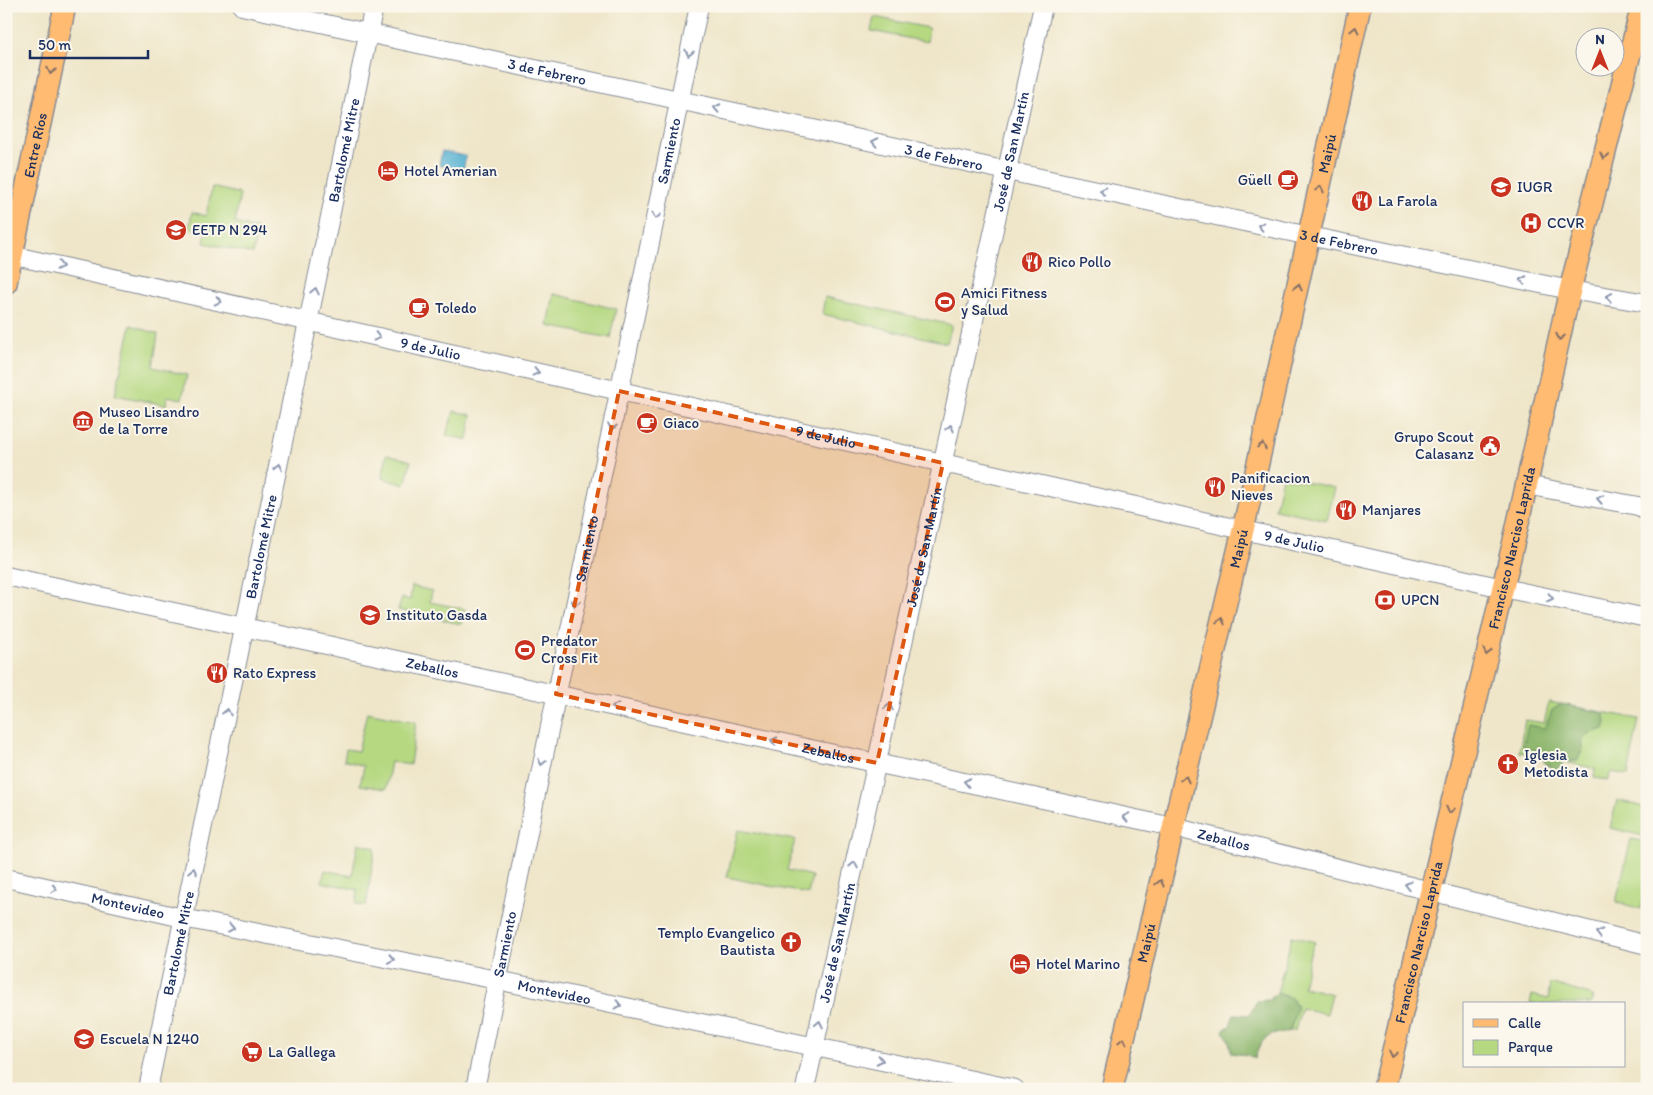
<svg xmlns="http://www.w3.org/2000/svg" width="1653" height="1095" font-family="Itim,sans-serif">
<style>
.green{fill:#b5d881;stroke:#688470}
.forest{fill:#90b86f;stroke:#567466}
.water{fill:#52b0d1;stroke:#367098}
.lines{fill:none;stroke-linecap:round;stroke-linejoin:round}
.minor-casing{stroke:#858a94;stroke-width:20}
.major-casing{stroke:#858a94;stroke-width:24}
.minor{stroke:#fff;stroke-width:18}
.major{stroke:#ffbb71;stroke-width:21}
.oneway{stroke:#826e67}
.oneway2{stroke:#8d97ae}
.marked{fill:#de5710;fill-opacity:0.2;stroke:#de5710;stroke-width:4;stroke-dasharray:10 6;stroke-linejoin:round}
.labels{text-anchor:middle;stroke-width:4;stroke-linejoin:round;paint-order:stroke}
.street-label{font-size:15px;fill:#1b2f5e;stroke:#fbf7ec}
.poi-label{font-size:15px;fill:#1b2f5e;stroke:#fbf7ec;text-anchor:start}
</style>
<rect width="100%" height="100%" fill="#fbf7ec"/>
<filter id="ink" filterUnits="userSpaceOnUse"><feTurbulence type="fractalNoise" baseFrequency=".02" numOctaves="2"/><feDisplacementMap in="SourceGraphic" scale="10" xChannelSelector="R" yChannelSelector="G"/><feConvolveMatrix kernelMatrix="1 2 1 2 8 2 1 2 1" color-interpolation-filters="sRGB"/></filter>
<filter id="wash" filterUnits="userSpaceOnUse"><feTurbulence type="fractalNoise" baseFrequency=".0096" numOctaves="4" result="noise"/><feDisplacementMap in="SourceGraphic" scale="20" xChannelSelector="R" yChannelSelector="G"/><feGaussianBlur stdDeviation="1.12" result="paint"/><feColorMatrix in="noise" values="0 0 0 0 0 0 0 0 0 0 0 0 0 0 0 0 0 1.4 0 .05"/><feComposite in="paint" operator="in"/></filter>
<g filter="url(#wash)">
<rect width="100%" height="100%" fill="#efe6c9"/>
<path class="green" d="M874 17 929 28 927 42 871 31Z
M212 187 240 194 235 223 257 229 253 254 204 243 206 232 189 228 192 212 206 216Z
M554 294 616 309 610 338 548 326Z
M825 297 952 325 947 343 822 314Z
M131 325 158 334 153 367 187 375 182 399 167 396 166 405 115 395Z
M454 411 472 415 468 440 446 435Z
M387 454 411 461 405 485 382 478Z
M1282 477 1335 488 1327 520 1275 509Z
M412 586 432 591 430 602 465 609 461 624 398 610 402 598 410 600Z
M1549 702 1639 719 1628 775 1611 772 1608 780 1594 778 1595 769 1528 753 1519 752 1525 720 1544 723Z
M367 712 416 722 410 765 391 762 386 789 360 785 364 766 344 760 346 749 358 751Z
M1617 800 1647 808V837L1610 828Z
M738 830 795 840 787 870 812 876 808 894 727 877Z
M1631 839 1647 842V882L1641 909 1616 902Z
M358 843 375 848 366 906 356 904 358 890 322 882 325 870 352 876Z
M1292 936 1315 942 1310 954 1303 987 1332 994 1327 1014 1301 1008 1295 1031H1290L1297 1006 1291 998 1277 993Z
M1550 983 1593 996 1591 1004H1530L1532 995 1548 999Z"/>
<path class="forest" d="M1562 704 1600 712 1605 714 1606 723 1604 729 1591 733 1582 740 1583 749 1577 761H1565L1556 771 1544 762 1543 754C1537 749 1530 750 1523 746L1528 725 1545 728 1552 710Z
M1277 993 1291 998 1297 1006 1290 1031C1268 1035 1261 1036 1255 1059L1248 1055 1231 1053 1229 1040 1223 1030 1230 1026 1234 1014 1249 1015 1257 1001 1269 1000Z"/>
<path class="water" d="M442 151 466 156 463 171 439 165Z"/>
</g>
<g filter="url(#ink)">
<g class="lines">
<g class="minor-casing">
<g id="minor">
<path id="s1" d="M242 6 1309 236 1570 290 1647 303"/>
<path id="s2" d="M6 254 1503 588 1647 618"/>
<path d="M1526 485 1638 506 1647 510"/>
<path id="s3" d="M6 576 1173 827 1647 945"/>
<path id="s4" d="M6 878 183 918 497 980 1015 1089"/>
<path id="s5" d="M148 1089 374 6"/>
<path id="s6" d="M475 1089 699 6"/>
<path id="s7" d="M805 1089 1043 6"/>
</g>
</g>
<g class="major-casing">
<g id="major">
<path id="s8" d="M6 283 65 6"/>
<path id="s9" d="M1112 1089 1243 530 1360 6"/>
<path id="s10" d="M1384 1089 1513 545 1570 290 1642 6"/>
</g>
</g>
<use href="#minor" class="minor"/>
<use href="#major" class="major"/>
</g>
<defs><path id="oneway-chevron" d="M-2-3.5L2.5 0L-2 3.5" fill="none" stroke-width="1.6" stroke-linecap="round" stroke-linejoin="round" transform="scale(1.25)"/></defs>
<g class="oneway">
<use href="#oneway-chevron" transform="translate(1355 30) rotate(-77)"/>
<use href="#oneway-chevron" transform="translate(51 71) rotate(102)"/>
<use href="#oneway-chevron" transform="translate(1604 156) rotate(104)"/>
<use href="#oneway-chevron" transform="translate(1320 189) rotate(-77)"/>
<use href="#oneway-chevron" transform="translate(1298 287) rotate(-77)"/>
<use href="#oneway-chevron" transform="translate(1560 337) rotate(103)"/>
<use href="#oneway-chevron" transform="translate(1262 446) rotate(-77)"/>
<use href="#oneway-chevron" transform="translate(1221 621) rotate(-77)"/>
<use href="#oneway-chevron" transform="translate(1487 652) rotate(103)"/>
<use href="#oneway-chevron" transform="translate(1185 779) rotate(-77)"/>
<use href="#oneway-chevron" transform="translate(1450 810) rotate(103)"/>
<use href="#oneway-chevron" transform="translate(1160 883) rotate(-77)"/>
<use href="#oneway-chevron" transform="translate(1123 1041) rotate(-77)"/>
<use href="#oneway-chevron" transform="translate(1393 1054) rotate(103)"/>
</g>
<g class="oneway2">
<use href="#oneway-chevron" transform="translate(689 53) rotate(102)"/>
<use href="#oneway-chevron" transform="translate(717 108) rotate(-168)"/>
<use href="#oneway-chevron" transform="translate(875 142) rotate(-168)"/>
<use href="#oneway-chevron" transform="translate(1103 191) rotate(-168)"/>
<use href="#oneway-chevron" transform="translate(656 216) rotate(102)"/>
<use href="#oneway-chevron" transform="translate(1261 226) rotate(-168)"/>
<use href="#oneway-chevron" transform="translate(60 266) rotate(13)"/>
<use href="#oneway-chevron" transform="translate(1523 280) rotate(-168)"/>
<use href="#oneway-chevron" transform="translate(315 291) rotate(-78)"/>
<use href="#oneway-chevron" transform="translate(1609 297) rotate(-170)"/>
<use href="#oneway-chevron" transform="translate(218 301) rotate(13)"/>
<use href="#oneway-chevron" transform="translate(377 337) rotate(13)"/>
<use href="#oneway-chevron" transform="translate(536 372) rotate(13)"/>
<use href="#oneway-chevron" transform="translate(612 427) rotate(102)"/>
<use href="#oneway-chevron" transform="translate(950 428) rotate(-78)"/>
<use href="#oneway-chevron" transform="translate(278 467) rotate(-78)"/>
<use href="#oneway-chevron" transform="translate(1600 499) rotate(-169)"/>
<use href="#oneway-chevron" transform="translate(1550 598) rotate(12)"/>
<use href="#oneway-chevron" transform="translate(575 603) rotate(102)"/>
<use href="#oneway-chevron" transform="translate(615 707) rotate(-168)"/>
<use href="#oneway-chevron" transform="translate(889 707) rotate(-78)"/>
<use href="#oneway-chevron" transform="translate(227 712) rotate(-78)"/>
<use href="#oneway-chevron" transform="translate(774 741) rotate(-168)"/>
<use href="#oneway-chevron" transform="translate(542 762) rotate(102)"/>
<use href="#oneway-chevron" transform="translate(967 782) rotate(-168)"/>
<use href="#oneway-chevron" transform="translate(1126 817) rotate(-168)"/>
<use href="#oneway-chevron" transform="translate(854 865) rotate(-78)"/>
<use href="#oneway-chevron" transform="translate(193 871) rotate(-78)"/>
<use href="#oneway-chevron" transform="translate(1408 885) rotate(-166)"/>
<use href="#oneway-chevron" transform="translate(54 889) rotate(13)"/>
<use href="#oneway-chevron" transform="translate(231 928) rotate(11)"/>
<use href="#oneway-chevron" transform="translate(1599 933) rotate(-166)"/>
<use href="#oneway-chevron" transform="translate(391 959) rotate(11)"/>
<use href="#oneway-chevron" transform="translate(618 1005) rotate(12)"/>
<use href="#oneway-chevron" transform="translate(819 1024) rotate(-78)"/>
<use href="#oneway-chevron" transform="translate(880 1060) rotate(12)"/>
</g>
</g>
<path class="marked" d="M619 391 943 463 877 763 556 694Z"/>
<defs>
<g id="hotel-disc" transform="scale(1.125)"><circle r="9.5" fill="#c8321e" stroke="#fbf7ec"/><path d="M-6-4.5h1.5V1H6V5H4.5V3h-9V5H-6ZM-4 0a1.8 1.8 0 1 1 3.6 0ZM.5 0V-2.5h3Q6-2.5 6 0Z" fill="#fff"/></g>
<g id="cafe-disc" transform="scale(1.125)"><circle r="9.5" fill="#c8321e" stroke="#fbf7ec"/><path d="M-5.5-4.5H6V0H3Q3 3.5 0 3.5H-2.5Q-5.5 3.5-5.5 0ZM3-3.2v2h1.7v-2ZM-6 4.5H4V6H-6Z" fill="#fff"/></g>
<g id="university-disc" transform="scale(1.125)"><circle r="9.5" fill="#c8321e" stroke="#fbf7ec"/><path d="M0-5L7-2L0 1L-7-2ZM-4 1L0 2.5L4 1V4Q0 6-4 4Z" fill="#fff"/></g>
<g id="restaurant-disc" transform="scale(1.125)"><circle r="9.5" fill="#c8321e" stroke="#fbf7ec"/><path d="M-5-6h1v4h1v-4h1v4h1v-4h1v5L-1.5 .5V6h-2V.5L-5-1ZM5-6V6H3V1.5H1.5Q1.5-4 5-6Z" fill="#fff"/></g>
<g id="hospital-disc" transform="scale(1.125)"><circle r="9.5" fill="#c8321e" stroke="#fbf7ec"/><path d="M-5-5h3v3.5h4V-5h3V5h-3V1.5h-4V5h-3Z" fill="#fff"/></g>
<g id="school-disc" transform="scale(1.125)"><circle r="9.5" fill="#c8321e" stroke="#fbf7ec"/><path d="M0-5L7-2L0 1L-7-2ZM-4 1L0 2.5L4 1V4Q0 6-4 4Z" fill="#fff"/></g>
<g id="stadium-disc" transform="scale(1.125)"><circle r="9.5" fill="#c8321e" stroke="#fbf7ec"/><path d="M0-5a6.5 5 0 1 0 0 10a6.5 5 0 1 0 0-10ZM-3.5-1.8h7v3.6h-7Z" fill="#fff"/></g>
<g id="museum-disc" transform="scale(1.125)"><circle r="9.5" fill="#c8321e" stroke="#fbf7ec"/><path d="M0-6L6-3V-2H-6V-3ZM-5-1h2V3h-2ZM-1-1h2V3h-2ZM3-1h2V3H3ZM-6 4H6V6H-6Z" fill="#fff"/></g>
<g id="civic-disc" transform="scale(1.125)"><circle r="9.5" fill="#c8321e" stroke="#fbf7ec"/><path d="M-.6-6.5H3V-4.5H.6V-3L4-1V1h2V6H-6V1h2V-1L-.6-3ZM-1.2 2.5V6h2.4V2.5Z" fill="#fff"/></g>
<g id="bank-disc" transform="scale(1.125)"><circle r="9.5" fill="#c8321e" stroke="#fbf7ec"/><path d="M-6-4H6V4H-6ZM0-2.3a2.3 2.3 0 1 0 0 4.6a2.3 2.3 0 1 0 0-4.6Z" fill="#fff"/></g>
<g id="church-disc" transform="scale(1.125)"><circle r="9.5" fill="#c8321e" stroke="#fbf7ec"/><path d="M-1.2-6h2.4v3.5h3.3v2.4h-3.3V6h-2.4V-.1h-3.3v-2.4h3.3Z" fill="#fff"/></g>
<g id="supermarket-disc" transform="scale(1.125)"><circle r="9.5" fill="#c8321e" stroke="#fbf7ec"/><path d="M-6-5.5h2.5l.6 2H6L4.5 2H-2.5L-4.4-4H-6ZM-1.5 3.2a1.3 1.3 0 1 0 .1 0ZM3 3.2a1.3 1.3 0 1 0 .1 0Z" fill="#fff"/></g>
</defs>
<g fill-rule="evenodd">
<use href="#hotel-disc" x="388" y="171"/>
<use href="#cafe-disc" x="1288" y="180"/>
<use href="#university-disc" x="1501" y="187"/>
<use href="#restaurant-disc" x="1362" y="201"/>
<use href="#hospital-disc" x="1531" y="223"/>
<use href="#school-disc" x="176" y="230"/>
<use href="#restaurant-disc" x="1032" y="262"/>
<use href="#stadium-disc" x="945" y="302"/>
<use href="#cafe-disc" x="419" y="308"/>
<use href="#museum-disc" x="83" y="421"/>
<use href="#cafe-disc" x="647" y="423"/>
<use href="#civic-disc" x="1490" y="446"/>
<use href="#restaurant-disc" x="1215" y="487"/>
<use href="#restaurant-disc" x="1346" y="510"/>
<use href="#bank-disc" x="1385" y="600"/>
<use href="#university-disc" x="370" y="615"/>
<use href="#stadium-disc" x="525" y="650"/>
<use href="#restaurant-disc" x="217" y="673"/>
<use href="#church-disc" x="1508" y="764"/>
<use href="#church-disc" x="791" y="942"/>
<use href="#hotel-disc" x="1020" y="964"/>
<use href="#school-disc" x="84" y="1039"/>
<use href="#supermarket-disc" x="252" y="1052"/>
</g>
<g class="labels">
<g class="street-label">
<text dy="5" stroke="none"><textPath href="#s1" startOffset="312">3 de Febrero</textPath></text>
<text dy="5" stroke="none"><textPath href="#s8" startOffset="141">Entre Ríos</textPath></text>
<text dy="5" stroke="none"><textPath href="#s5" startOffset="959">Bartolomé Mitre</textPath></text>
<text dy="5" stroke="none"><textPath href="#s6" startOffset="958">Sarmiento</textPath></text>
<text dy="5" stroke="none"><textPath href="#s7" startOffset="960">José de San Martín</textPath></text>
<text dy="5" stroke="none"><textPath href="#s9" startOffset="960">Maipú</textPath></text>
<text dy="5" stroke="none"><textPath href="#s1" startOffset="718">3 de Febrero</textPath></text>
<text dy="5" stroke="none"><textPath href="#s1" startOffset="1122">3 de Febrero</textPath></text>
<text dy="5" stroke="none"><textPath href="#s2" startOffset="435">9 de Julio</textPath></text>
<text dy="5" stroke="none"><textPath href="#s2" startOffset="840">9 de Julio</textPath></text>
<text dy="5" stroke="none"><textPath href="#s2" startOffset="1320">9 de Julio</textPath></text>
<text dy="5" stroke="none"><textPath href="#s10" startOffset="556">Francisco Narciso Laprida</textPath></text>
<text dy="5" stroke="none"><textPath href="#s5" startOffset="554">Bartolomé Mitre</textPath></text>
<text dy="5" stroke="none"><textPath href="#s6" startOffset="552">Sarmiento</textPath></text>
<text dy="5" stroke="none"><textPath href="#s7" startOffset="555">José de San Martín</textPath></text>
<text dy="5" stroke="none"><textPath href="#s9" startOffset="555">Maipú</textPath></text>
<text dy="5" stroke="none"><textPath href="#s3" startOffset="436">Zeballos</textPath></text>
<text dy="5" stroke="none"><textPath href="#s3" startOffset="841">Zeballos</textPath></text>
<text dy="5" stroke="none"><textPath href="#s3" startOffset="1246">Zeballos</textPath></text>
<text dy="5" stroke="none"><textPath href="#s4" startOffset="125">Montevideo</textPath></text>
<text dy="5" stroke="none"><textPath href="#s10" startOffset="151">Francisco Narciso Laprida</textPath></text>
<text dy="5" stroke="none"><textPath href="#s9" startOffset="150">Maipú</textPath></text>
<text dy="5" stroke="none"><textPath href="#s7" startOffset="150">José de San Martín</textPath></text>
<text dy="5" stroke="none"><textPath href="#s5" startOffset="149">Bartolomé Mitre</textPath></text>
<text dy="5" stroke="none"><textPath href="#s6" startOffset="148">Sarmiento</textPath></text>
<text dy="5" stroke="none"><textPath href="#s4" startOffset="560">Montevideo</textPath></text>
</g>
<g class="poi-label">
<text x="404" y="176">Hotel Amerian</text>
<text x="1272" y="185" text-anchor="end">Güell</text>
<text x="1517" y="192">IUGR</text>
<text x="1378" y="206">La Farola</text>
<text x="1547" y="228">CCVR</text>
<text x="192" y="235">EETP N 294</text>
<text x="1048" y="267">Rico Pollo</text>
<text x="961" y="298">Amici Fitness<tspan x="961" dy="17">y Salud</tspan></text>
<text x="435" y="313">Toledo</text>
<text x="99" y="417">Museo Lisandro<tspan x="99" dy="17">de la Torre</tspan></text>
<text x="663" y="428">Giaco</text>
<text x="1474" y="442" text-anchor="end">Grupo Scout<tspan x="1474" dy="17">Calasanz</tspan></text>
<text x="1231" y="483">Panificacion<tspan x="1231" dy="17">Nieves</tspan></text>
<text x="1362" y="515">Manjares</text>
<text x="1401" y="605">UPCN</text>
<text x="386" y="620">Instituto Gasda</text>
<text x="541" y="646">Predator<tspan x="541" dy="17">Cross Fit</tspan></text>
<text x="233" y="678">Rato Express</text>
<text x="1524" y="760">Iglesia<tspan x="1524" dy="17">Metodista</tspan></text>
<text x="775" y="938" text-anchor="end">Templo Evangelico<tspan x="775" dy="17">Bautista</tspan></text>
<text x="1036" y="969">Hotel Marino</text>
<text x="100" y="1044">Escuela N 1240</text>
<text x="268" y="1057">La Gallega</text>
</g>
</g>
<rect width="1653" height="1095" fill="none" stroke="#fbf7ec" stroke-width="25"/>
<rect x="1463" y="1002" width="162" height="65" fill="#fbf7ec" stroke="#a1a7b3"/>
<rect x="1473" y="1019" width="25" height="8" fill="#ffbb71" stroke="#a1a7b3"/>
<text x="1508" y="1028" font-size="15" fill="#1b2f5e">Calle</text>
<rect x="1473" y="1040" width="25" height="15" fill="#b5d881" stroke="#a1a7b3"/>
<text x="1508" y="1052" font-size="15" fill="#1b2f5e">Parque</text>
<g transform="translate(1600 52)"><circle r="24" fill="#fbf7ec" stroke="#a1a7b3"/>
<path d="M0-4L9 19L0 12L-9 19Z" fill="#c8321e"/>
<text y="-8" font-size="14" font-weight="bold" text-anchor="middle" fill="#1b2f5e">N</text>
</g>
<path d="M30 50v8h118v-8" fill="none" stroke="#1b2f5e" stroke-width="2.5"/>
<text x="38" y="50" font-size="15" fill="#1b2f5e" stroke="#fbf7ec" stroke-width="4" paint-order="stroke">50 m</text>
</svg>
